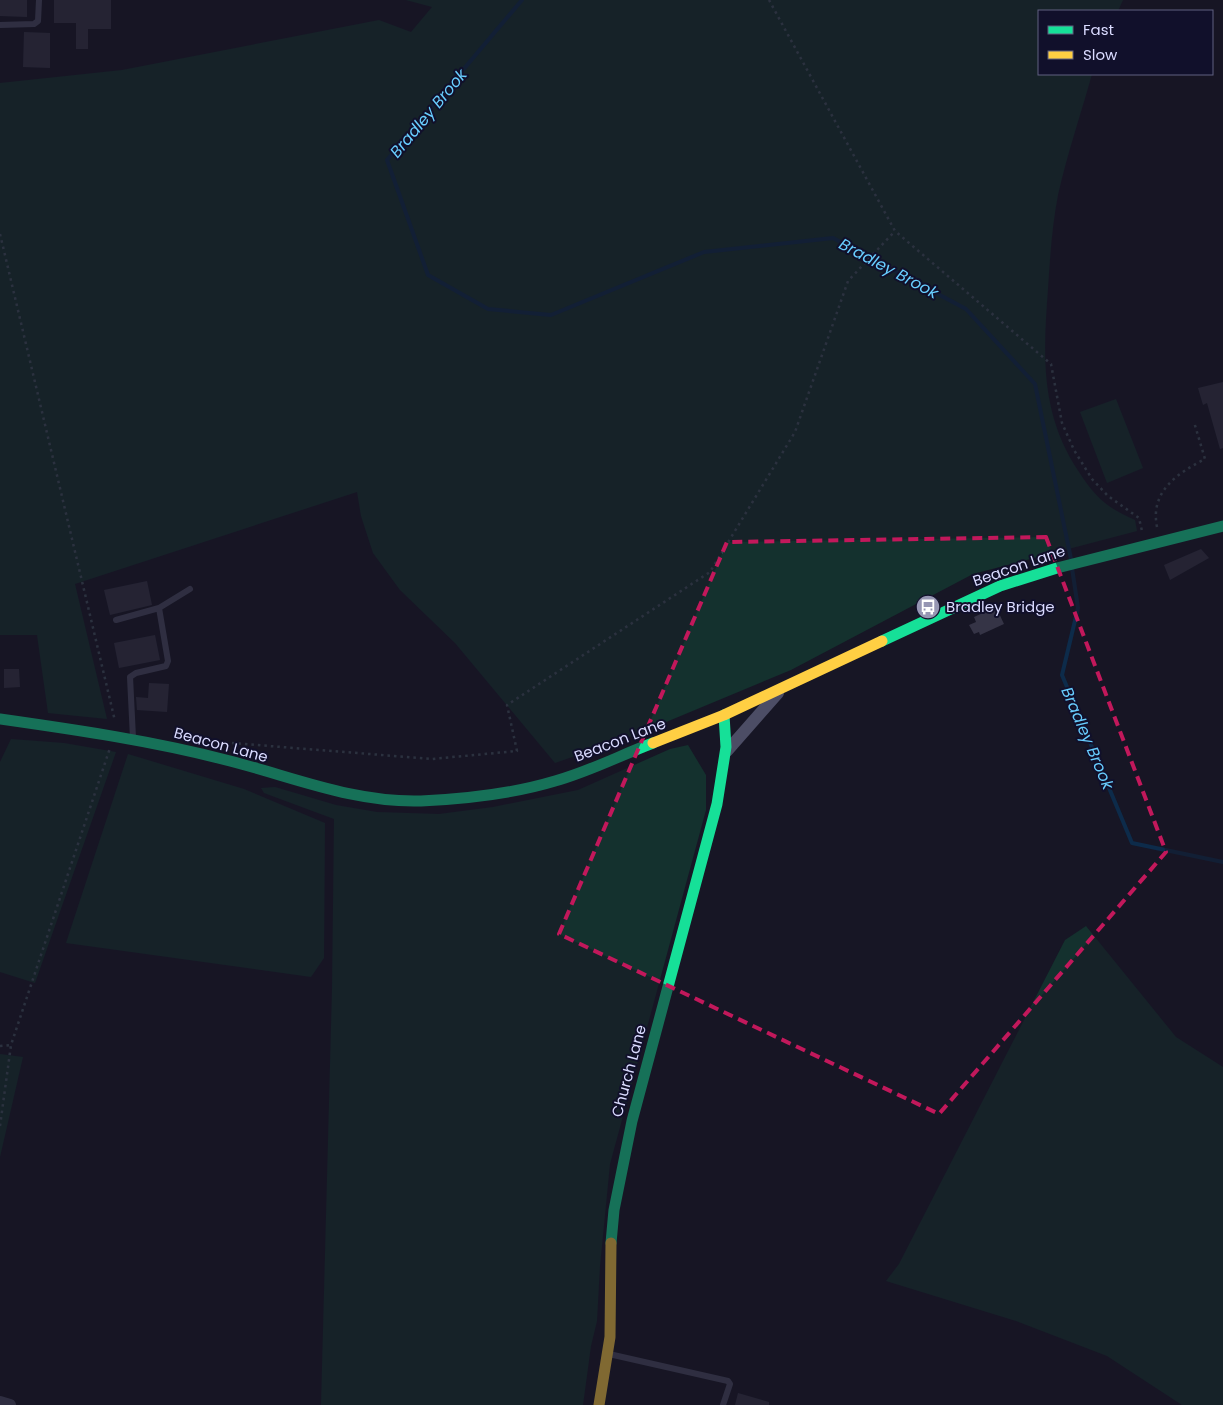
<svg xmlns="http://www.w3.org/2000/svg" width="1223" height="1405" font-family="Poppins,sans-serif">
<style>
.green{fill:#14312e}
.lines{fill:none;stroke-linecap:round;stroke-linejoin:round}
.stream{stroke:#0d2b4a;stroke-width:4}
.building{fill:#353446}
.path{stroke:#44535f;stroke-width:2.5;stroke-dasharray:2.5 4;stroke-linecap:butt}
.lane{stroke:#4c4d65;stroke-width:6}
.street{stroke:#4c4d65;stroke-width:12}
.fast{stroke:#16e098;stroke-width:11}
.slow{stroke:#ffcf43;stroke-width:11}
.marked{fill:none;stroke:#c2185b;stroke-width:4;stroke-dasharray:10 6;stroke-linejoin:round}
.labels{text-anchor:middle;stroke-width:4;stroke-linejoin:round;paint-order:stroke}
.street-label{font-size:15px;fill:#dadbff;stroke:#11102b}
.poi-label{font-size:15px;fill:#dadbff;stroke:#11102b;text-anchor:start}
.water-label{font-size:16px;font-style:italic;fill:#68ceff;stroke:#11102b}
</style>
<rect width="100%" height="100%" fill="#171625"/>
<path class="green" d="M406 0H1123L1118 11H1039V74H1092C1081 114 1067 154 1058 195 1052 226 1050 257 1048 289 1043 355 1040 414 1079 472 1095 497 1107 508 1135 520L1137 531 973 574 791 670 635 735 555 763 455 643 400 590 373 553 361 516 357 492 75 584 107 719 48 713 37 635H0V83L122 70 379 20 411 32 432 7Z
M1116 399 1143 468 1107 483 1080 412Z
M11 739 64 743 116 752 35 983 0 972V762Z
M688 745 706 775V810L610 1164 600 1266 597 1321 591 1346 583 1405H321L332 989 334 819 264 793 261 788 275 787 336 805 377 812 439 814 493 807 578 790 670 749Z
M128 754 244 789 325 823 324 958 311 977 66 943Z
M1086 926 1176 1037 1223 1067V1405H1182L1107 1356 1016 1321 886 1281 899 1264 1065 940Z
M0 1054 23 1057 0 1157Z"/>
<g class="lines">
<path class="stream" d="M522 0 387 160 428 275 488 309 551 315 704 252 833 238 966 309 1035 384 1071 559
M1072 568 1078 608 1062 675 1132 843 1223 862"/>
</g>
<path class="building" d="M0 0H27V17L0 16Z
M54 0H111V29H88V49H76V23H54Z
M24 32 50 33V68L23 67Z
M1223 382V448L1220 449 1207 403 1203 405 1198 388Z
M1201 549 1209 558 1170 580 1164 565Z
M147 581 152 605 110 615 104 590Z
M996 607 1004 624 980 635 979 632 974 634 969 625 976 622 974 617Z
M155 635 160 660 119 668 114 643Z
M4 669H19L20 687 4 688Z
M149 683 169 684 167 712 137 710 136 697 148 698Z
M738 1393 769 1402V1405H735Z"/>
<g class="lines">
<path class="path" d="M769 0 895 231 1051 364 1062 423 1074 450 1092 479 1108 496 1139 518 1142 531
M0 234 115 721
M1157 527C1150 492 1176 474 1205 459L1194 422
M219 742 432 759 517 751 507 705 710 572 795 432 848 281 895 231
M0 1046 11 1045
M0 1126 11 1045 110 748"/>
<path class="lane" d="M0 25 34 24 38 21 39 0
M116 620 159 608 190 589
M133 738 130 677 136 673 166 666 168 661 159 608
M609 1354 728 1381 730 1384 723 1405"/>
<path class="street" d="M727 751 778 693
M0 1402 10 1405"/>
<path class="fast" d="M882 641 1000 586 1057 568 1223 526
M0 719C77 730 154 741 230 761 293 777 354 803 421 801 465 799 512 794 555 781 588 772 621 755 653 743
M611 1243 614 1210 632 1121 717 804 726 747 724 715"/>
<path class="slow" d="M653 743 724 715 882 641
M599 1405 610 1337 611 1243"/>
</g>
<path d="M0 0H1223V1405H0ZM1046 537 1166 852 939 1114 559 934 727 542Z" fill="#171625" fill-opacity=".55" fill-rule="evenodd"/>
<path class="marked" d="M1046 537 1166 852 939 1114 559 934 727 542Z"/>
<defs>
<g id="bus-disc" transform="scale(1.25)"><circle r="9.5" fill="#9696b3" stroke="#11102b"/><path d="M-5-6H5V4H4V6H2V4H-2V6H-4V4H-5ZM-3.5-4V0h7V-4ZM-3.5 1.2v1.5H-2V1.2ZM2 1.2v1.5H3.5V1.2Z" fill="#fff"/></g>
</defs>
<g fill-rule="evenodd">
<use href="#bus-disc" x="928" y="607"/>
</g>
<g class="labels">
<g class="street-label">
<text transform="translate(1019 566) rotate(-19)" y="5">Beacon Lane</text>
<text transform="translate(620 740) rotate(-21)" y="5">Beacon Lane</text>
<text transform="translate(221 745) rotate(15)" y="5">Beacon Lane</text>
<text transform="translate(629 1071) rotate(-75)" y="5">Church Lane</text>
</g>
<g class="poi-label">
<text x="946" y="612">Bradley Bridge</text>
</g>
<g class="water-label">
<text transform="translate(428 113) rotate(-50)" y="6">Bradley Brook</text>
<text transform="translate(889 268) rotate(28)" y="6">Bradley Brook</text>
<text transform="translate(1088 738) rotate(67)" y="6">Bradley Brook</text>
</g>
</g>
<rect x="1038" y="10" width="175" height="65" fill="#11102b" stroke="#616180"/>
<rect x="1048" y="26" width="25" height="8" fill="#16e098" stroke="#616180"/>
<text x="1083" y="35" font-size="15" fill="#dadbff">Fast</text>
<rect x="1048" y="51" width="25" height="8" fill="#ffcf43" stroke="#616180"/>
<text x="1083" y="60" font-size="15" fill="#dadbff">Slow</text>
</svg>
